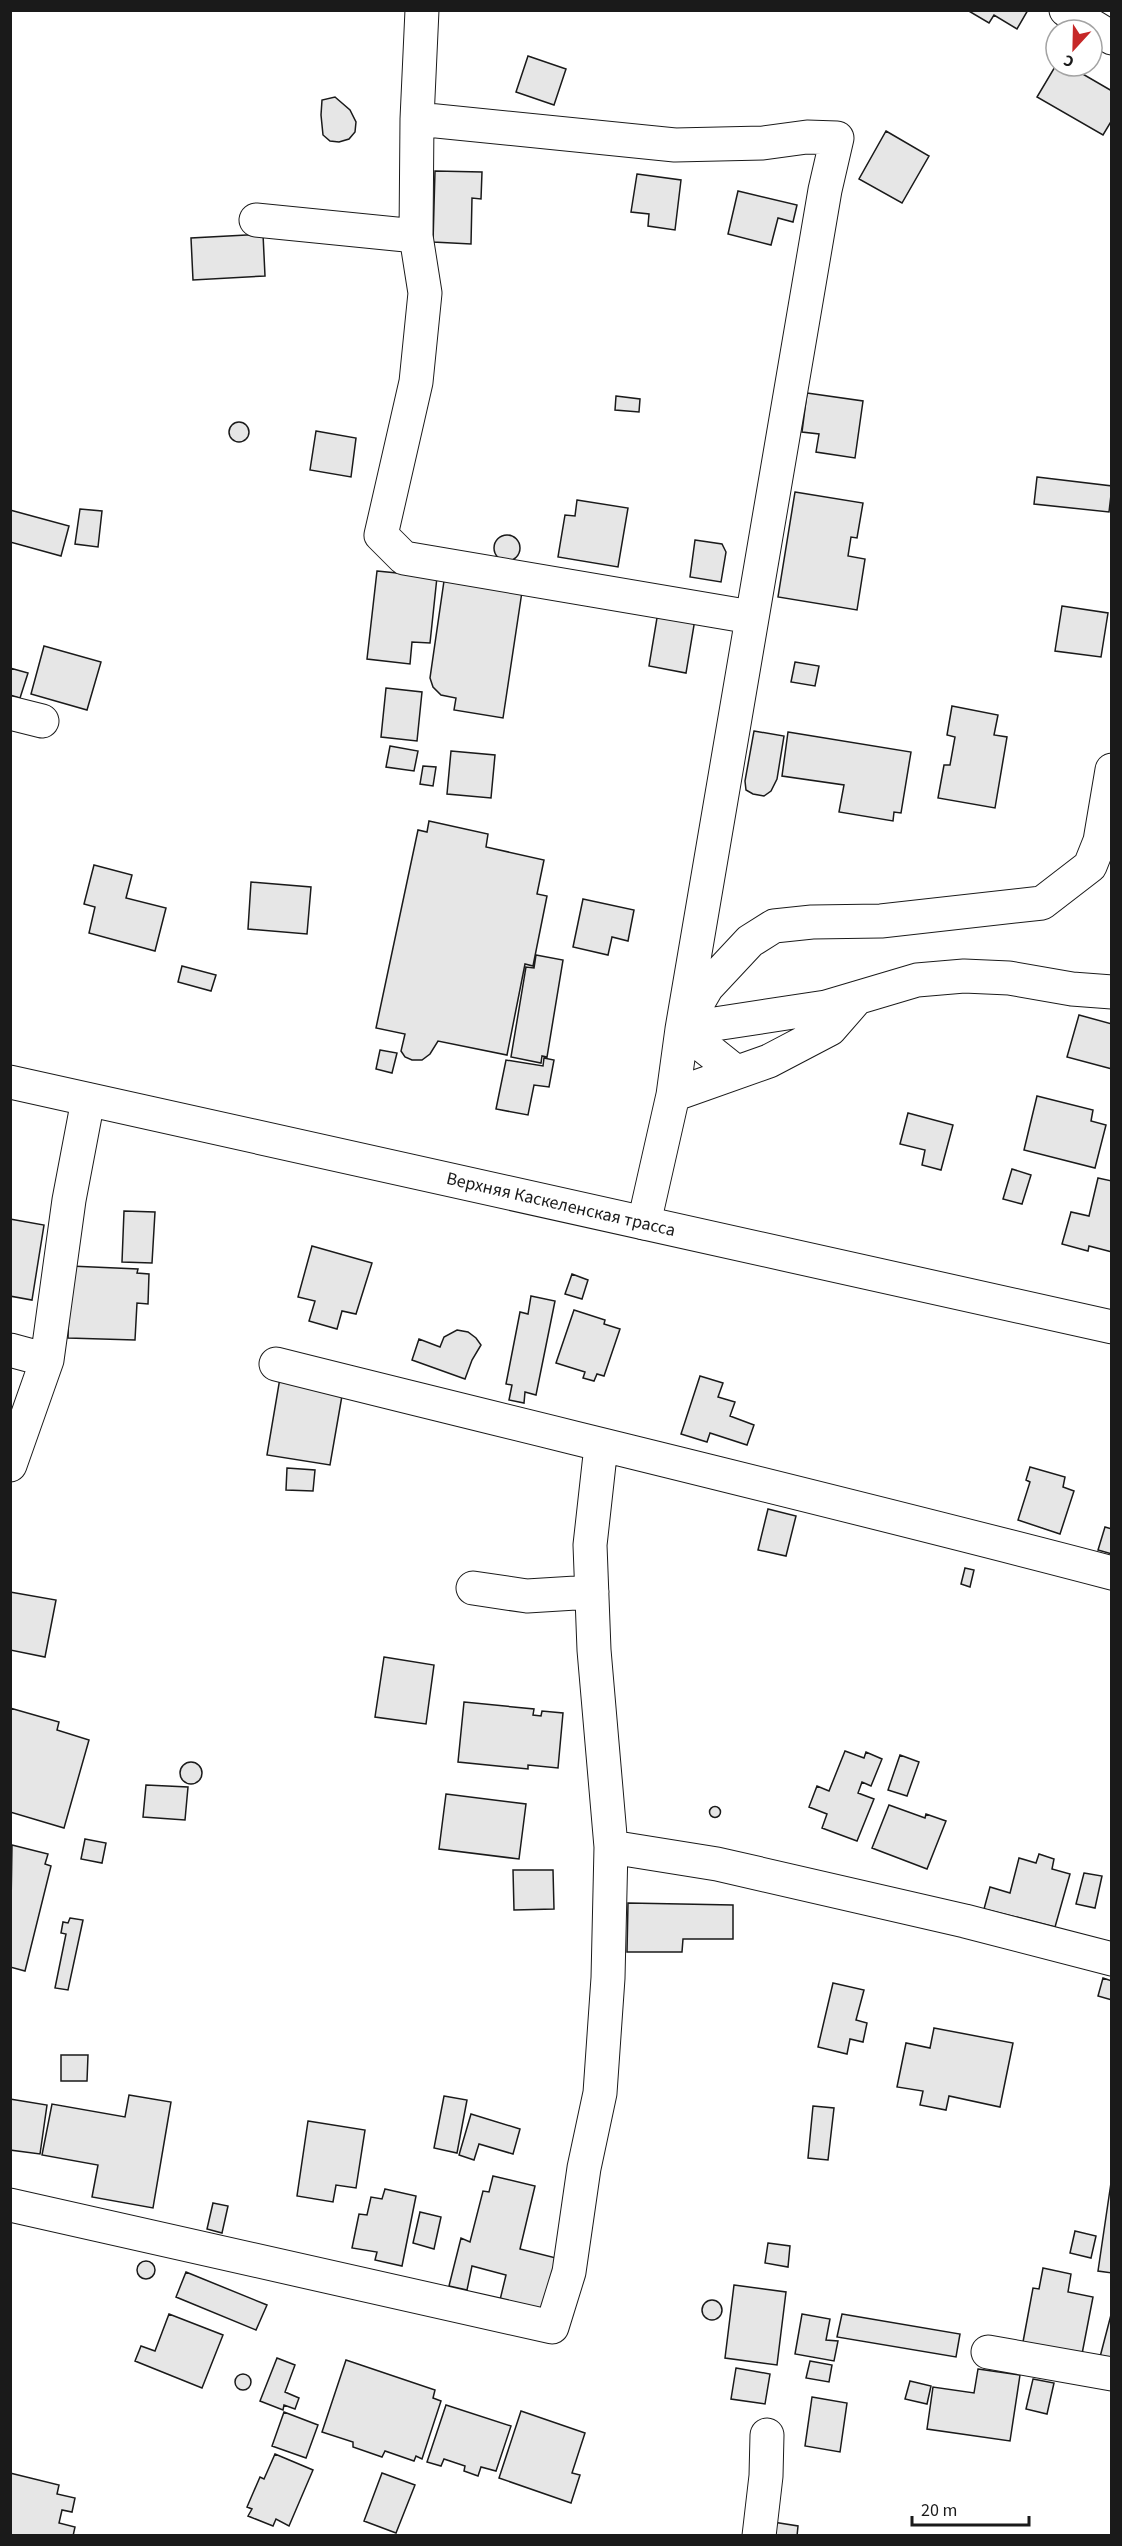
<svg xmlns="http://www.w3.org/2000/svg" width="1122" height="2546" font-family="'Source Sans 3',sans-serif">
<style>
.building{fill:#e6e6e6;stroke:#1a1a1a;stroke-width:1.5}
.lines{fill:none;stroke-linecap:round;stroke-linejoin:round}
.minor-casing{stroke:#1a1a1a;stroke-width:35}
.major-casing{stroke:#1a1a1a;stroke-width:35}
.minor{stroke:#fff;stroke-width:33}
.major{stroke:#fff;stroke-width:33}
.labels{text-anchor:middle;stroke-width:4.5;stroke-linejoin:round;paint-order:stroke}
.street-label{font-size:18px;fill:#1a1a1a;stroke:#fff}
</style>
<rect width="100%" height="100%" fill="#fff"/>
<path class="building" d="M967 10H1028L1017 29 994 15 989 23Z
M528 56 566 69 554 105 516 92Z
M1056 65 1069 66 1112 91V120L1103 135 1037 97Z
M335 97 350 110 356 122 355 132 349 139 339 142 330 141 323 135 321 115 322 100Z
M886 131 929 156 902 203 859 179Z
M435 171 482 172 481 199 472 198 471 244 433 242Z
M637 174 681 180 675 230 648 226 649 214 631 212Z
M738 191 797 205 793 222 778 218 771 245 728 234Z
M263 234 265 276 193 280 191 238Z
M807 393 863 401 855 458 816 452 819 434 802 432Z
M616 396 640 399 639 412 615 410Z
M229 432a10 10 0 1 1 20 0a10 10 0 1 1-20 0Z
M316 431 356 438 351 477 310 470Z
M1037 477 1112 486 1109 512 1034 504Z
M795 492 863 503 857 538 851 537 848 556 865 559 857 610 778 597Z
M577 500 628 508 618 567 558 557 565 515 575 516Z
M80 509 102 511 98 547 75 544Z
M10 510 69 526 61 556 10 542Z
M494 548a13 13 0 1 1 26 0a13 13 0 1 1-26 0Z
M695 540 722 544 726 552 721 582 690 577Z
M377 571 437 577 430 643 412 642 410 664 367 659Z
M445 574 523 585 503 718 454 710 456 698 441 695 433 687 430 678Z
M1062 606 1108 613 1101 657 1055 651Z
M658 612 695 619 686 673 649 666Z
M44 646 101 662 87 710 31 694Z
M795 662 819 666 815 686 791 682Z
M10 668 28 673 20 698 10 695Z
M386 688 422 692 417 741 381 737Z
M952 706 998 715 994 735 1007 737 995 808 938 798 944 765H950L955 737 947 735Z
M754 731 784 736 777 779 771 791 764 796 753 794 746 790 745 781Z
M788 732 911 752 901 813 894 812 893 821 839 812 844 785 782 776Z
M390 746 418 751 414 771 386 767Z
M451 751 495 755 491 798 447 794Z
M423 766 436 767 433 786 420 784Z
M429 821 488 834 486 847 544 860 537 894 547 896 533 966 525 964 507 1055 438 1041 430 1054 422 1060H412L405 1057 401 1051 405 1034 376 1028 418 830 427 832Z
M94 865 132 875 126 898 166 908 155 951 89 933 95 907 84 904Z
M251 882 311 887 307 934 248 929Z
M583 899 634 910 628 941 612 937 608 955 573 947Z
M536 955 563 960 547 1057 542 1056 541 1063 511 1057 526 967 534 968Z
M182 966 216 975 211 991 178 982Z
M1079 1015 1112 1024V1069L1067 1057Z
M380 1050 397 1053 392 1073 376 1069Z
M544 1058 554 1060 549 1087 534 1085 528 1115 496 1109 506 1060 543 1066Z
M1037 1096 1093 1110 1091 1121 1106 1125 1095 1168 1024 1150Z
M908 1113 953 1125 941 1170 922 1165 925 1150 900 1144Z
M1012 1169 1031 1175 1022 1204 1003 1199Z
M1098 1178 1112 1181V1252L1089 1246 1088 1251 1062 1244 1071 1212 1089 1216Z
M124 1211 155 1212 152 1263 122 1262Z
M10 1219 44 1225 32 1300 10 1296Z
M312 1246 372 1263 356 1314 342 1311 337 1329 309 1321 315 1301 298 1297Z
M70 1266 138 1269 137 1273 149 1274 148 1304 137 1303 135 1340 68 1338Z
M572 1274 588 1280 582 1299 565 1294Z
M531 1296 555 1301 536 1395 525 1392 524 1403 509 1400 512 1385 506 1384 520 1312 528 1314Z
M574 1310 605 1320 604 1324 620 1329 604 1376 597 1374 594 1381 583 1378 585 1372 556 1363Z
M457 1330 468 1332 476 1338 481 1345 472 1360 465 1379 412 1360 419 1339 440 1347 444 1337Z
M700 1376 723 1383 718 1397 735 1402 730 1416 754 1425 747 1445 710 1433 707 1442 681 1434Z
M280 1378 343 1390 330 1465 267 1455Z
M1030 1467 1065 1477 1063 1487 1074 1491 1060 1534 1018 1520 1030 1482 1026 1480Z
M287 1468 315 1470 313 1491 286 1490Z
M768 1509 796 1516 786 1556 758 1550Z
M1105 1527 1112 1529V1554L1098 1550Z
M965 1568 974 1570 970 1587 961 1584Z
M10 1592 56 1600 45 1657 10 1650Z
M384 1657 434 1665 426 1724 375 1717Z
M464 1702 534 1709 533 1715 541 1716 542 1711 563 1713 558 1768 528 1765V1769L458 1762Z
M10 1708 59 1722 57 1730 89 1740 64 1828 10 1812Z
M845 1751 864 1758 866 1752 882 1759 871 1786 862 1782 858 1793 874 1799 857 1841 822 1828 827 1814 809 1807 817 1786 829 1791Z
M900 1755 919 1762 907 1796 888 1790Z
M180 1773a11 11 0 1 1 22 0a11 11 0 1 1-22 0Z
M146 1785 188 1787 185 1820 143 1817Z
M446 1794 526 1804 519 1859 439 1849Z
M889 1805 925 1818 926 1814 946 1821 927 1869 872 1848Z
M709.5 1812a5.5 5.5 0 1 1 11 0a5.5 5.5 0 1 1-11 0Z
M85 1839 106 1843 102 1863 81 1859Z
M12 1845 48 1854 45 1864 51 1866 25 1971 10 1967Z
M1039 1854 1054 1859 1052 1869 1070 1874 1055 1927 984 1909 990 1887 1010 1893 1019 1858 1036 1863Z
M513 1870H553L554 1909 514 1910Z
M1084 1873 1102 1876 1095 1908 1076 1904Z
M628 1903 733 1905V1939H683L682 1952H627Z
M70 1918 83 1920 68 1990 55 1988 66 1934 61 1933 63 1922 68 1923Z
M1103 1978 1112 1981V2000L1098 1996Z
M833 1983 864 1990 856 2020 867 2023 863 2042 850 2039 847 2054 818 2047Z
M934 2028 1013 2043 1000 2107 949 2096 946 2110 920 2105 923 2091 897 2087 906 2043 930 2048Z
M61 2055H88L87 2081H61Z
M129 2095 171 2102 153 2208 92 2197 98 2165 42 2155 52 2104 125 2117Z
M444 2096 467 2100 457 2153 434 2148Z
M10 2099 47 2105 40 2154 10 2150Z
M813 2106 834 2108 828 2160 808 2158Z
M471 2114 520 2129 513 2154 479 2144 474 2160 459 2155Z
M308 2121 365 2130 356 2188 336 2185 333 2202 297 2196Z
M493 2176 535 2186 520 2249 556 2258 543 2310 500 2300 506 2275 472 2266 467 2290 449 2286 461 2238 470 2242 483 2191 489 2192Z
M1112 2176V2273L1098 2271Z
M385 2189 416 2196 402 2266 375 2260 377 2252 352 2248 359 2214 367 2215 371 2197 382 2199Z
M213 2203 228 2206 222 2233 207 2229Z
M420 2212 441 2217 434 2249 413 2243Z
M1075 2231 1096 2236 1091 2258 1070 2253Z
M768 2243 790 2246 788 2267 765 2263Z
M137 2270a9 9 0 1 1 18 0a9 9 0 1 1-18 0Z
M1043 2268 1071 2274 1068 2292 1093 2297 1082 2354 1023 2342 1033 2288 1039 2289Z
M186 2272 267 2305 256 2330 176 2297Z
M734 2285 786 2292 777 2365 725 2358Z
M702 2310a10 10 0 1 1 20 0a10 10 0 1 1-20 0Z
M1112 2311V2360L1100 2357Z
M169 2314 223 2335 202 2388 135 2361 141 2346 155 2351Z
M802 2314 830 2319 826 2340 838 2341 834 2361 795 2354Z
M842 2314 960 2334 956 2357 837 2337Z
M277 2358 295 2365 285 2392 299 2398 295 2409 284 2405 283 2410 260 2401Z
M346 2360 435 2390 433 2398 441 2401 422 2459 416 2456 414 2461 385 2451 382 2457 353 2447V2442L322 2432Z
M810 2361 832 2365 829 2382 806 2378Z
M736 2368 770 2374 765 2404 731 2399Z
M978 2369 1020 2375 1010 2441 927 2429 933 2387 974 2393Z
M235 2382a8 8 0 1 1 16 0a8 8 0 1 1-16 0Z
M1033 2379 1054 2383 1047 2414 1026 2409Z
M910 2381 931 2386 927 2404 905 2399Z
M812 2397 847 2403 840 2452 805 2446Z
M446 2405 511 2426 496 2471 481 2467 478 2476 464 2471 465 2466 444 2459 441 2466 427 2462Z
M521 2411 585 2433 572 2473 580 2475 571 2503 499 2478Z
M284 2412 318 2425 306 2458 272 2446Z
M275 2454 313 2470 289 2526 276 2519 273 2526 248 2516 252 2509 247 2507 260 2477 264 2479Z
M10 2473 59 2485 57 2494 75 2498 72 2512 62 2510 59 2523 75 2527 73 2536H10Z
M382 2473 415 2485 396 2533 364 2521Z
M773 2522 798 2526 797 2536H771Z"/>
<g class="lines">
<g class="minor-casing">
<path id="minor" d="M422 10 417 119 416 236 425 293 416 382 381 535 404 558 751 617
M1066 10 1112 38
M417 119 675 145 763 143 807 137 837 138 825 190 682 1029 673 1095 644 1223
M256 220 416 236
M10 713 42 721
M689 1018 707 987 750 941 774 926 812 922 881 921 1042 903 1090 866 1100 841 1112 770
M682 1029 826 1007 917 980 964 976 1009 978 1072 989 1112 992
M682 1029 736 1072
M673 1095 769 1061 830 1029 857 998
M10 1350 47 1360
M276 1364C555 1434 834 1500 1112 1573
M10 1465 47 1360 69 1200 88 1100
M473 1588 527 1596 592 1592
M611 1847 717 1864 965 1921 1112 1959
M10 2205 552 2327 569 2272 584 2168 600 2093 608 1978 611 1847 594 1650 590 1545 601 1446
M988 2352 1112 2374
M759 2536 766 2476 767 2435"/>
</g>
<g class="major-casing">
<path id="major" d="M10 1082 1112 1327"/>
</g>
<use href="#minor" class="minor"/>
<use href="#major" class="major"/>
</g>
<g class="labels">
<g class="street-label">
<text transform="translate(561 1204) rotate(13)" y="6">Верхняя Каскеленская трасса</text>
</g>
</g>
<rect width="1122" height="2546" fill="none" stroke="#1a1a1a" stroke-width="24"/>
<g transform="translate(1074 48) rotate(202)"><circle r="28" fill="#ffffff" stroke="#a3a3a3" stroke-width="1.5"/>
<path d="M0-4.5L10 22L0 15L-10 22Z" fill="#c62828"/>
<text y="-9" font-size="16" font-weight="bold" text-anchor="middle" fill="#1a1a1a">С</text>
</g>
<path d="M912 2516v9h117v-9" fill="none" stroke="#1a1a1a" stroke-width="3"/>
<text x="921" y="2516" font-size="18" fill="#1a1a1a" stroke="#ffffff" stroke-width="4.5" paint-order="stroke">20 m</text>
</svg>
